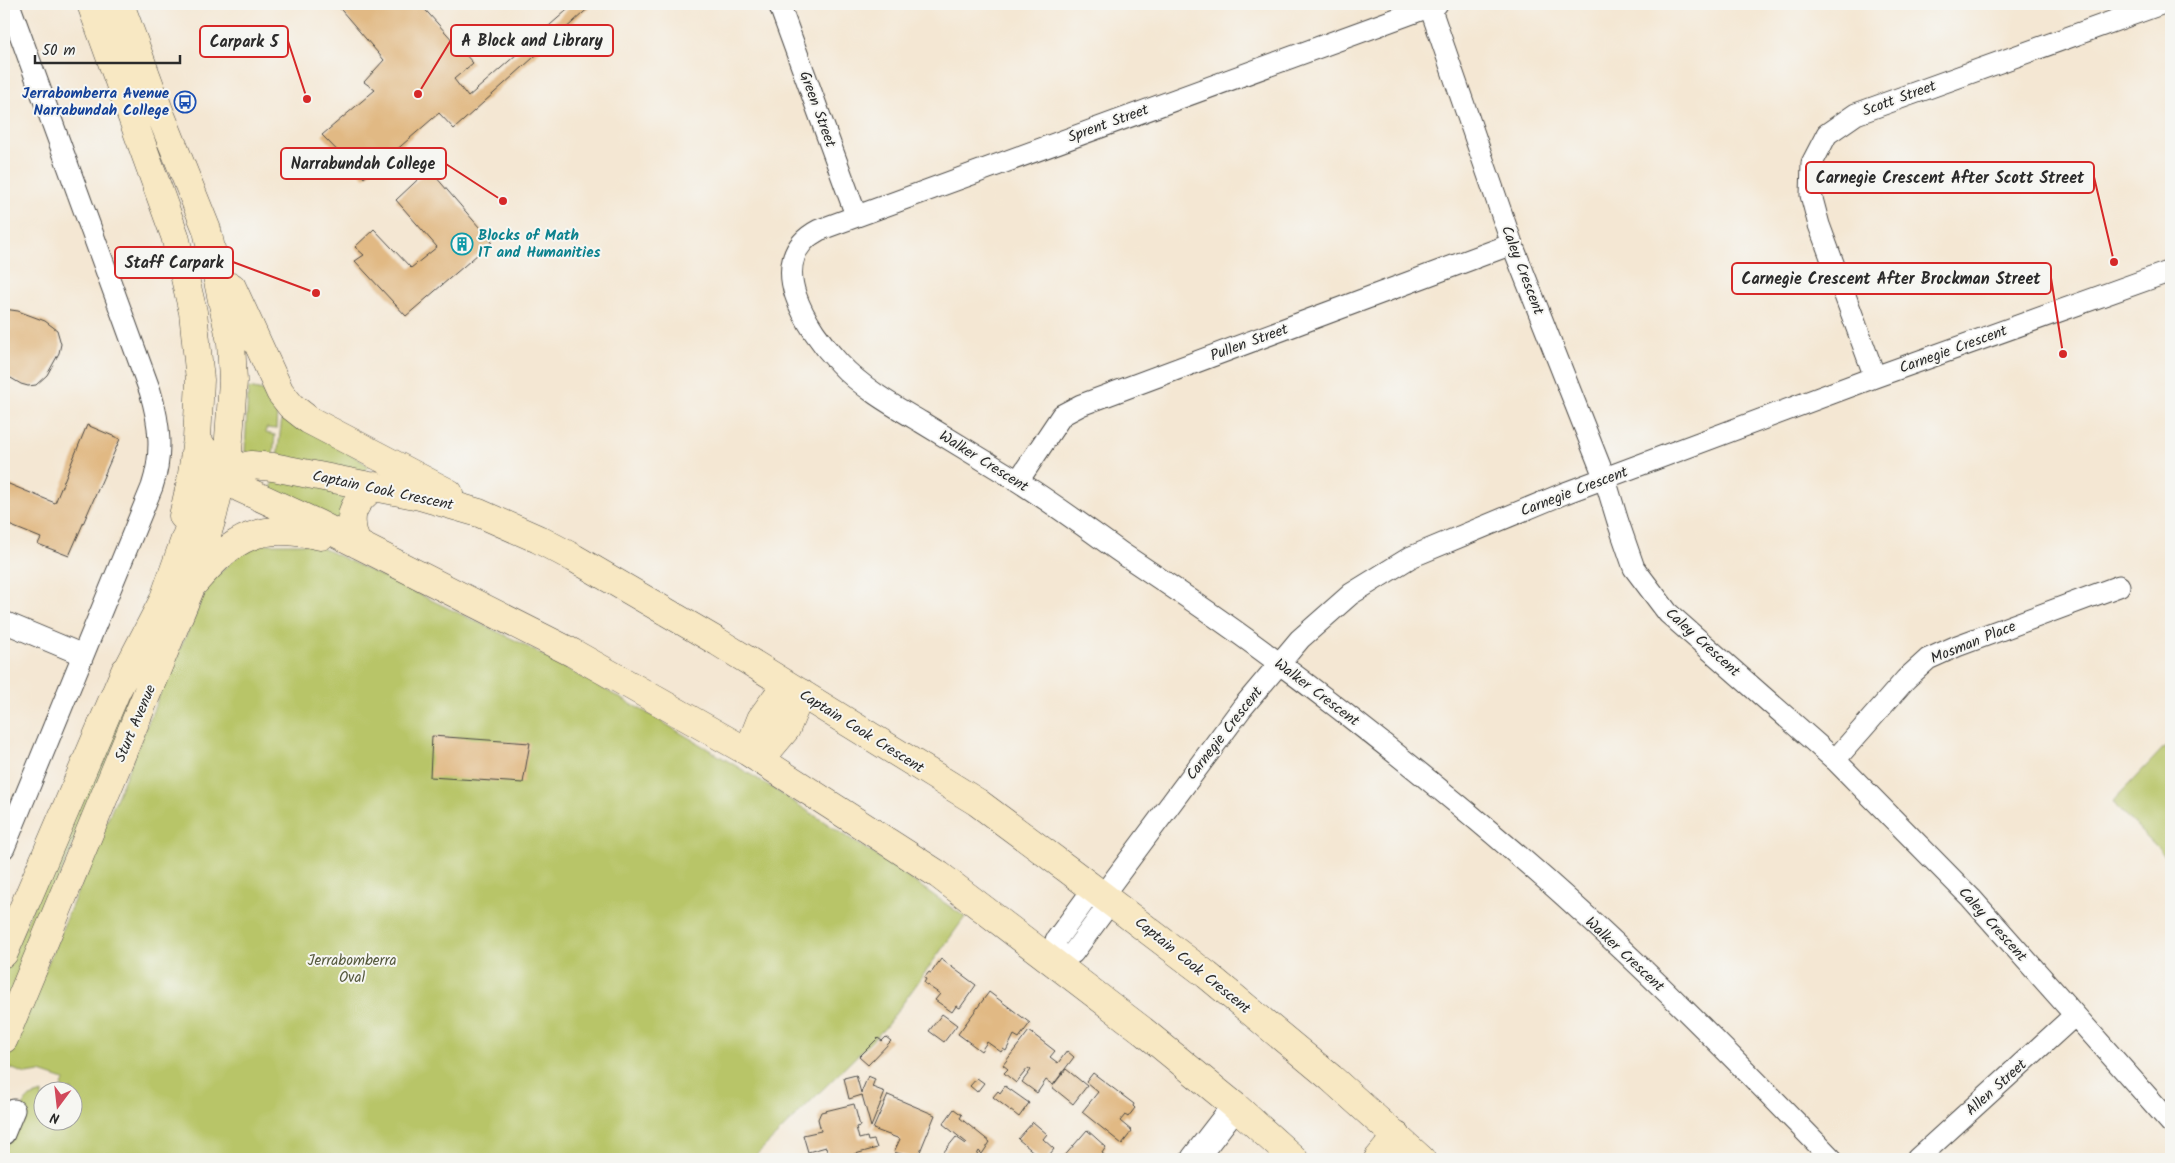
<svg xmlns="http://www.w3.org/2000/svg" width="2175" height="1163" font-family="Kalam,sans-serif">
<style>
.green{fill:#b8c567;stroke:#727849}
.building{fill:#e1b984}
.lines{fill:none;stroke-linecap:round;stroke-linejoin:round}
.minor-casing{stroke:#494744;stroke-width:23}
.tertiary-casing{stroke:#494744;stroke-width:28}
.secondary-casing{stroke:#494744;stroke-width:29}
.minor{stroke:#fff;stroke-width:21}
.tertiary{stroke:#fff;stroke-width:26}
.secondary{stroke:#f8e8c3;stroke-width:28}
.labels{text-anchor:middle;stroke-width:4;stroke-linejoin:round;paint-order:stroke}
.transit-label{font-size:15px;font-weight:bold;fill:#164399;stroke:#f6f6f2;text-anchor:end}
.street-label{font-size:15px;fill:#2b2b2b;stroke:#f6f6f2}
.culture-label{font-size:15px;font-weight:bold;fill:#0d838f;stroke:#f6f6f2;text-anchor:start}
.park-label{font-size:15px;fill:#55593d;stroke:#f6f6f2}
.leader{fill:none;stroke:#d62828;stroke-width:2}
.callout-dot{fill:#d62828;stroke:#f6f6f2;stroke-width:2}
.callout{fill:#f6f6f2;stroke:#d62828;stroke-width:2}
.callout-label{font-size:16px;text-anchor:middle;font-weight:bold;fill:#2b2b2b}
</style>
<rect width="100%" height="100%" fill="#f6f6f2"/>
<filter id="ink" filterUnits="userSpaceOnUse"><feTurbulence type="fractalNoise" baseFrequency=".02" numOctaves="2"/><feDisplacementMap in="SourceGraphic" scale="10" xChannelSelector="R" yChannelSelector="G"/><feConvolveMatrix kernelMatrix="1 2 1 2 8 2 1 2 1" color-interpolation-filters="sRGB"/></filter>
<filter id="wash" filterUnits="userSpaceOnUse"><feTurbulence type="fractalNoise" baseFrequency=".0096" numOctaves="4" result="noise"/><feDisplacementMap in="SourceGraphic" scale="20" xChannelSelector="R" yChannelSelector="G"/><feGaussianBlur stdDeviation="1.12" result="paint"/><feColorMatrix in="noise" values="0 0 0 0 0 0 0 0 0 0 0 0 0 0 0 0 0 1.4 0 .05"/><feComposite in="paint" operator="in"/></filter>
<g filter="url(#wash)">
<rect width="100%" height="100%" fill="#f4e7d3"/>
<path class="green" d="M249 388 263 391 277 412 276 429 266 428V433L275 435 273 457 245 452 248 390Z
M283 409 369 466 363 472 277 458Z
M274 478 354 490 344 525 269 495Z
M249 544H314L517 641 649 714 763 782 880 858 965 917 885 1028 752 1159H4V1152L25 1102 30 1097 42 1093V1120H72V1090H61L64 1080 40 1072 26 1074 5 1066 170 670 192 623 207 586Z
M157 643 4 1011V976L107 729Z
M2171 740V862L2112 802Z"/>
<g id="blocks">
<path class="building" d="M336 4H420L473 63 454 79 468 97 574 4H593L454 129 439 113 364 178 322 135 375 90 364 82 384 60Z
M429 169 492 242 406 316 355 261 364 255 355 247 374 229 411 268 437 247 396 200Z
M4 309 18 311 45 321 57 330 61 344 59 353 47 375 36 385 28 386 21 384 4 374Z
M87 425 120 439 69 556 38 544 41 538 4 523V482L55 503Z
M432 736 530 743 523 783 430 777Z
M941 959 976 985 960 1008 956 1006 952 1012 935 1000 940 994 924 983 926 979 924 978 929 972 931 973Z
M989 992 1030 1023 1019 1038 1014 1035 1006 1051 1003 1049 1001 1052 987 1042 981 1051 958 1034Z
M942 1014 957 1025 944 1042 929 1031Z
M1029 1031 1055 1051 1050 1057 1058 1063 1067 1051 1074 1057 1053 1085 1046 1080 1037 1093 1022 1082 1031 1070 1028 1068 1016 1083 1004 1073 1008 1069 1003 1065Z
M886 1037 891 1041 868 1065 859 1057 878 1038 882 1041Z
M1066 1069 1087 1086 1073 1104 1052 1087Z
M1093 1073 1134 1104 1133 1106 1135 1108 1128 1117 1125 1115 1120 1121 1132 1131 1122 1144 1082 1112 1098 1092 1086 1082Z
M856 1075 861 1093 868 1076 875 1079 872 1087 885 1092 871 1127 862 1095 849 1099 844 1078Z
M977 1078 984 1083 977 1092 970 1086Z
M1005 1086 1029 1103 1019 1117 993 1097 998 1091 1000 1093Z
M888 1095 935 1115 917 1159 894 1152 900 1139 873 1129Z
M854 1104 860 1126 856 1127 859 1139 867 1137 868 1141 874 1140 877 1148 837 1159H829L826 1147 808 1152 803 1135 821 1131 818 1119 821 1112Z
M954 1109 962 1115 960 1118 990 1142 982 1154 979 1151 975 1159H938L956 1137 966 1144 967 1143 943 1124Z
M1033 1122 1047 1134 1043 1139 1054 1149 1046 1159H1042L1018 1139Z
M1087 1130 1106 1147 1102 1153 1109 1159H1062Z"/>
</g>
</g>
<g filter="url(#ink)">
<use href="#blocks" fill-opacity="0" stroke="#494744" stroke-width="1"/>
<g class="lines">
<g class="minor-casing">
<path id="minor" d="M779 4 856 215
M1429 4 1512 244 1605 479 1618 522 1634 568 1668 613 1835 760 1971 898 2171 1123
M1437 4 819 230C761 260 808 330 839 363 862 388 892 405 921 422 952 441 982 459 1013 478 1050 501 1085 527 1120 552 1162 580 1204 608 1245 638 1342 709 1436 784 1527 863 1634 956 1733 1057 1832 1159
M1875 377 1819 225 1811 195 1812 163 1827 134 1856 114 2161 4
M1018 481 1062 415 1081 405 1512 244
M4 622 83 655
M1835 760 1906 679 1928 659 1957 646 2119 586
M4 848 152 487C163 454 160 424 150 391L9 4
M1054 962 1073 953 1104 911 1103 895 1242 708 1300 639 1351 594 1411 557 1565 493 1875 377 2171 271
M1054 962 1056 940 1086 899 1103 895
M4 1134 14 1110
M1917 1159 2075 1015"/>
</g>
<g class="tertiary-casing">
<path id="tertiary" d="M1194 1159 1235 1106"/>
</g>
<g class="secondary-casing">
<path id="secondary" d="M91 4 175 236 193 312 200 380 197 439 191 481 183 516
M232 287 280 392 291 406 309 420 449 493
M197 439 215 467 240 488 318 524 573 653 748 752 939 875 1142 1030 1235 1106 1294 1159
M357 544C346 516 352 503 375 486
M195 582C236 535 258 523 321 536
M118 688 163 601 200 497 223 475 234 469 251 465 273 467 420 496 479 513 538 539 574 558 718 642 977 802 1070 871 1207 975 1331 1078 1421 1159
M748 752 761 719 786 684
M760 760 786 729 801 693
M4 953 125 671
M4 1039 191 587 213 515 228 452 233 381 231 342 207 230 160 113 120 4
M1378 1159 1397 1136"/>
</g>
<use href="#minor" class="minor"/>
<use href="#tertiary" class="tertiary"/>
<use href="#secondary" class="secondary"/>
</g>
</g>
<defs>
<g id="bus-ring" transform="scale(1.125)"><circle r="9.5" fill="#f6f6f2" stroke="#1a4fb4" stroke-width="1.5"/><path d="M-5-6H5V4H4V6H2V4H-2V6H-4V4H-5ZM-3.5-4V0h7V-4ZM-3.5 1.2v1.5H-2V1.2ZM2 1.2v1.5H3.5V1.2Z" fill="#1a4fb4"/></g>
<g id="building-ring" transform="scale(1.125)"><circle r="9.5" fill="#f6f6f2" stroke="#0f9aa8" stroke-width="1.5"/><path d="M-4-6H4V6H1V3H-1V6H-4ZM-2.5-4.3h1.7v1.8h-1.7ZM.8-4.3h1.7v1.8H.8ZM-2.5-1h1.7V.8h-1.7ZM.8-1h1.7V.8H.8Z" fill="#0f9aa8"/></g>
</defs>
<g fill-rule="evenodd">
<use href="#bus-ring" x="185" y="102"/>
<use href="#building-ring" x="462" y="244"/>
</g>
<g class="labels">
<g class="transit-label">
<text x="169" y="98">Jerrabomberra Avenue<tspan x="169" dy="17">Narrabundah College</tspan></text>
</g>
<g class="street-label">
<text transform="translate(1899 98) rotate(-20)" y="5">Scott Street</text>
<text transform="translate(818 109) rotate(70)" y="5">Green Street</text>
<text transform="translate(1108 123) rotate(-20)" y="5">Sprent Street</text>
<text transform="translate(1523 270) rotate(69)" y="5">Caley Crescent</text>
<text transform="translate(1249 342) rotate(-20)" y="5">Pullen Street</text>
<text transform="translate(1953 349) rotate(-20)" y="5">Carnegie Crescent</text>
<text transform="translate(984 461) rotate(32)" y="5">Walker Crescent</text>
<text transform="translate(383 490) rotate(12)" y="5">Captain Cook Crescent</text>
<text transform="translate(1574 491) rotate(-21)" y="5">Carnegie Crescent</text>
<text transform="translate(1703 642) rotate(42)" y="5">Caley Crescent</text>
<text transform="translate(1973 642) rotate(-22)" y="5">Mosman Place</text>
<text transform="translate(1317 692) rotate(37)" y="5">Walker Crescent</text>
<text transform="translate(135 723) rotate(-67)" y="5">Sturt Avenue</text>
<text transform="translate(862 731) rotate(32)" y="5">Captain Cook Crescent</text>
<text transform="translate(1224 733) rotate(-52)" y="5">Carnegie Crescent</text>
<text transform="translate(1993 924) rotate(48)" y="5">Caley Crescent</text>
<text transform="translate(1625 954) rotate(43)" y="5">Walker Crescent</text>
<text transform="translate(1193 965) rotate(39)" y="5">Captain Cook Crescent</text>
<text transform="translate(1996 1087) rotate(-42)" y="5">Allen Street</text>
</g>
<g class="culture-label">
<text x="478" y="240">Blocks of Math<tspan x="478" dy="17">IT and Humanities</tspan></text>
</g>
<g class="park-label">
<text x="352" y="965">Jerrabomberra<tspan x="352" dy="17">Oval</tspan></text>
</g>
</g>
<path class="leader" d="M418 94L451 40M307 99L288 41M503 201L446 164M2114 262L2094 177M316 293L233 262M2063 354L2051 278"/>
<g class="callout-dot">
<circle cx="418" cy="94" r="5"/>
<circle cx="307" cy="99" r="5"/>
<circle cx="503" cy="201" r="5"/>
<circle cx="2114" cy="262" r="5"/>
<circle cx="316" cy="293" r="5"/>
<circle cx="2063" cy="354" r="5"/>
</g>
<g class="callout">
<rect x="451" y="25" width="162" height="31" rx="5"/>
<rect x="200" y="26" width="88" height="31" rx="5"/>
<rect x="281" y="148" width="165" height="31" rx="5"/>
<rect x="1806" y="162" width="288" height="31" rx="5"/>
<rect x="115" y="247" width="118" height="31" rx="5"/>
<rect x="1732" y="263" width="319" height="31" rx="5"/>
</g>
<g class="callout-label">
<text x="532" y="46">A Block and Library</text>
<text x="244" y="47">Carpark 5</text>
<text x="363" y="169">Narrabundah College</text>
<text x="1950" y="183">Carnegie Crescent After Scott Street</text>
<text x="174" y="268">Staff Carpark</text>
<text x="1891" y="284">Carnegie Crescent After Brockman Street</text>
</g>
<rect width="2175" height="1163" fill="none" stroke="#f6f6f2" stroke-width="20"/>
<g transform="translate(58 1106) rotate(195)"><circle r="24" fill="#f6f6f2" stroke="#a5a5a2"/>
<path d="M0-4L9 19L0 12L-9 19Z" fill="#d1495b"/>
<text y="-8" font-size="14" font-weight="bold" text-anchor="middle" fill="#2b2b2b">N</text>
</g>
<path d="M35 55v8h145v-8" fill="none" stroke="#2b2b2b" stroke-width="2.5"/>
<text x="42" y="55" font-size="15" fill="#2b2b2b" stroke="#f6f6f2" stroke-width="4" paint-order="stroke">50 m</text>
</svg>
